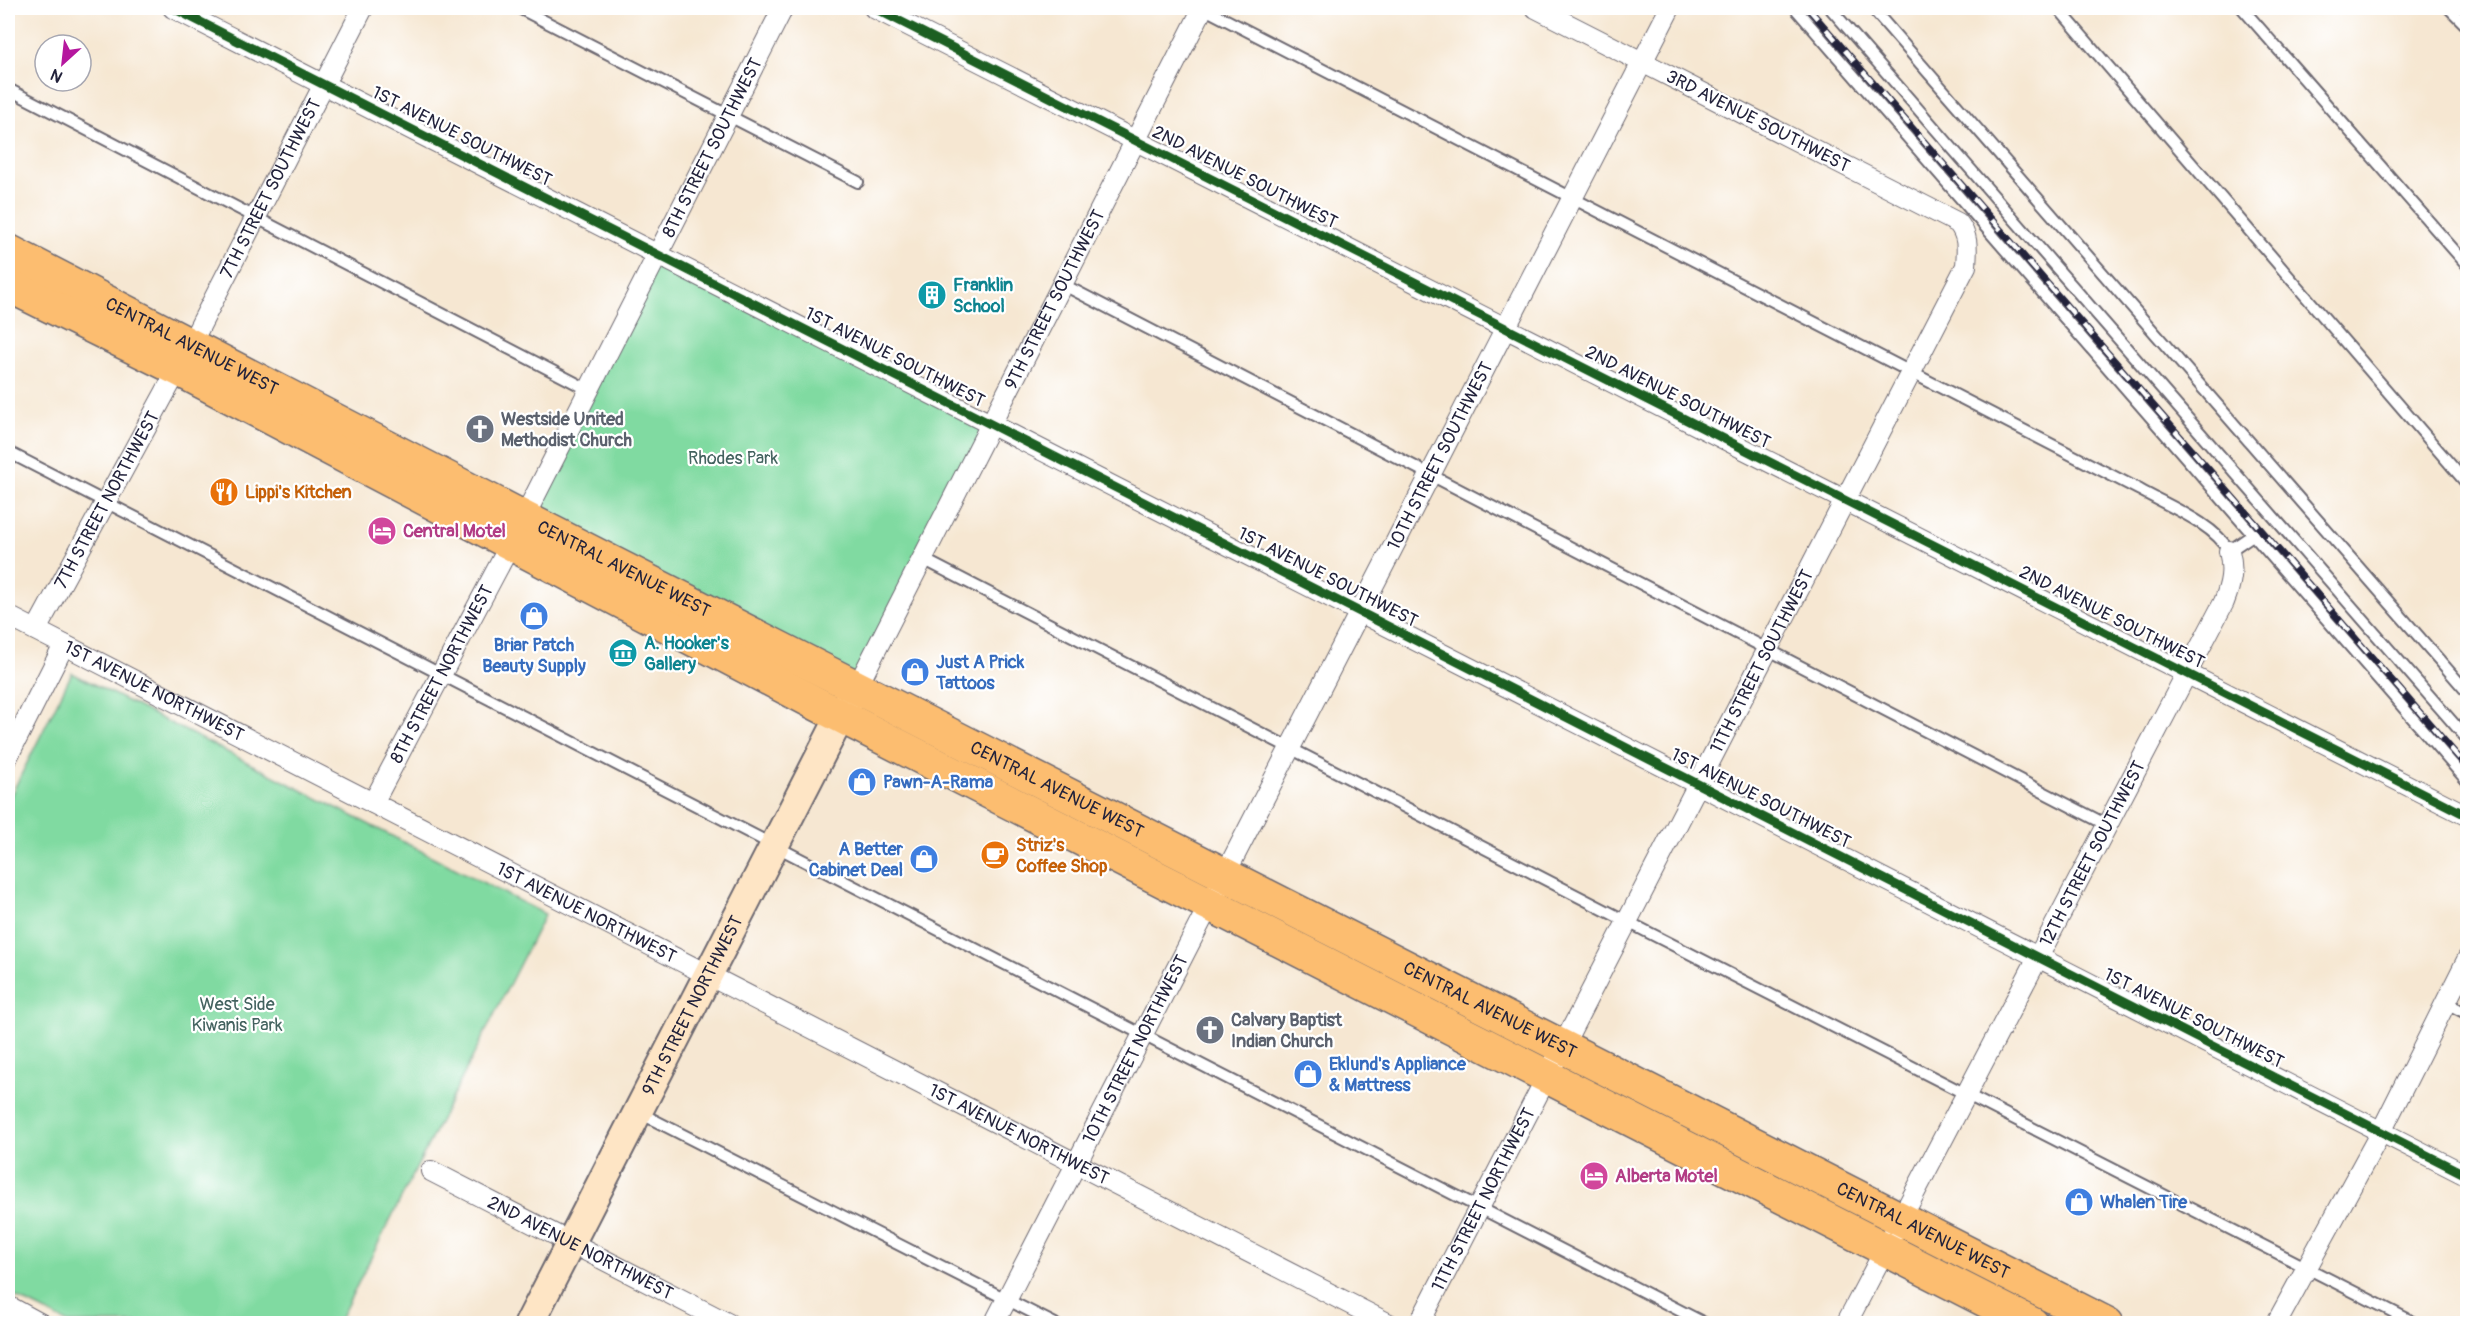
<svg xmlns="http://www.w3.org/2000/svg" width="2475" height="1331" font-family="Pangolin,sans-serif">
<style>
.green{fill:#80daa1;stroke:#517e6e;stroke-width:1.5}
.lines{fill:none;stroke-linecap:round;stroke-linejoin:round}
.lane-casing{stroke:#6c6770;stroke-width:14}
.street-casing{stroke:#6c6770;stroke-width:22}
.secondary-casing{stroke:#6c6770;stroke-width:32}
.highway-casing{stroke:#6c6770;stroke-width:36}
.lane{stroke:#fff;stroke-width:10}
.street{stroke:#fff;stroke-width:20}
.secondary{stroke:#fee5c5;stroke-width:28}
.highway{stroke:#fcbd6f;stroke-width:33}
.rail-casing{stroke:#22223b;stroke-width:7}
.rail{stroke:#fff;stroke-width:4.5;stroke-dasharray:14;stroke-linecap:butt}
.cycleway-casing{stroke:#fff;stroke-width:13}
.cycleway{stroke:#1b5e20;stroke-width:9}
.labels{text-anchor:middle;stroke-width:4.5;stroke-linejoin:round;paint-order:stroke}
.street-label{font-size:18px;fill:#22223b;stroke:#fff}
.culture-label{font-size:18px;font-weight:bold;fill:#0d838f;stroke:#fff;text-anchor:start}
.worship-label{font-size:18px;font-weight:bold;fill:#5b616d;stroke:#fff;text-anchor:start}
.park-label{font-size:18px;fill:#43625f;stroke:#fff}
.food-label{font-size:18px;font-weight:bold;fill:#c56008;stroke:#fff;text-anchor:start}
.hotel-label{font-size:18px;font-weight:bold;fill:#b23c85;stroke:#fff;text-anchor:start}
.shop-label{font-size:18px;font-weight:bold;fill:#366cbe;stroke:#fff;text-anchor:start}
</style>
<rect width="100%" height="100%" fill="#fff"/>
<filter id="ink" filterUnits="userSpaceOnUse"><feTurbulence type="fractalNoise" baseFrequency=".0167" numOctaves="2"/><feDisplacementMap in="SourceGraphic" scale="12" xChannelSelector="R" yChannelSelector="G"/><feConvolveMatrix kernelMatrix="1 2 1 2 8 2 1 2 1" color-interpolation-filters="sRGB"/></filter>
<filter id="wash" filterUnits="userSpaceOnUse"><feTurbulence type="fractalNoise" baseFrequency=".008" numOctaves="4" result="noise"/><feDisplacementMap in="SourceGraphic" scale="24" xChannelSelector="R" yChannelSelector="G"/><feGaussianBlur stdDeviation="1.35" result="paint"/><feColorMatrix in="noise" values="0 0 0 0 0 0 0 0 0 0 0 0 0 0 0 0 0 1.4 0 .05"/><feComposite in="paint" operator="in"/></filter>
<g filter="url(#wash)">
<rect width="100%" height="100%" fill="#f6e7d2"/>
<path class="green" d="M657 254 989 424 857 687 522 517Z
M72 673 545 914 338 1323H68L8 1293V801Z"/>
</g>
<g filter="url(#ink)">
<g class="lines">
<g class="lane-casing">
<path id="lane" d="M519 8 858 182
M1203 8 2140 490C2166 505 2215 524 2229 551L2254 534
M1795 8 2468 782
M1830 8 2468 740
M1872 8 2468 693
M2058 8 2468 485
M2242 8 2468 266
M2449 8 2468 27
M8 89 589 390
M1062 284 2107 825
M8 452 1706 1324
M923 559 1628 922 2417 1324
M2446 1003 2468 1014
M638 1112 1055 1324"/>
</g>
<g class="street-casing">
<g id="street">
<path d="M173 8 2468 1176"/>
<path d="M874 8 2468 816"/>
<path id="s1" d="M8 616 1389 1324"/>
<path id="s2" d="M36 630 178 369 363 8"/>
<path id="s3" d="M857 687 1203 8"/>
<path d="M8 756 64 645"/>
<path id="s4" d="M373 803 510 545 783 8"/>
<path id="s5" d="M431 1171 729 1324"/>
<path d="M8 1306 41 1324"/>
<path id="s6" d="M994 1324 1670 8"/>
<path id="s7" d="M1419 1324 1966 266C1967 249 1969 237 1958 223L1536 8"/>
<path id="s8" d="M1846 1324 2224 602C2231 584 2234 570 2229 551"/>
<path d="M2276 1324 2381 1132 2468 958"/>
</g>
</g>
<g class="secondary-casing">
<g id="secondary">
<path id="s9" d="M529 1324 851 696"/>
</g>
</g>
<g class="highway-casing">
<g id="highway">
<path id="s10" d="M8 251 522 517 2107 1324"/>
<path d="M8 285 178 369 819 705 2032 1324"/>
</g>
</g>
<use href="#lane" class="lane"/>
<use href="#street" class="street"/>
<use href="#secondary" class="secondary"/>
<use href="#highway" class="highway"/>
<g class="rail-casing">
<path id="rail" d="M1808 8 2468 768"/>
</g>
<use href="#rail" class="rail"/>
<g class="cycleway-casing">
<path id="cycleway" d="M173 8 2468 1176
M874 8 2468 816"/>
</g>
<use href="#cycleway" class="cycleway"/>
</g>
</g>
<defs>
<g id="building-disc" transform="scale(1.5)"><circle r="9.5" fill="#0f9aa8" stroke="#fff"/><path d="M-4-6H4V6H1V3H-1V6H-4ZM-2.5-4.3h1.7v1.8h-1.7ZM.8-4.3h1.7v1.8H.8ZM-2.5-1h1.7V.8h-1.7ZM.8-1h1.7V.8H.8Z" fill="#fff"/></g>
<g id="church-disc" transform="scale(1.5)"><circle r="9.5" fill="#6b7280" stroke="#fff"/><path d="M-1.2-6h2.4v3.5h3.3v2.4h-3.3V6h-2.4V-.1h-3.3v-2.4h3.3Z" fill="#fff"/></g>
<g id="restaurant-disc" transform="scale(1.5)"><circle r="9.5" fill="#e8710a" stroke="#fff"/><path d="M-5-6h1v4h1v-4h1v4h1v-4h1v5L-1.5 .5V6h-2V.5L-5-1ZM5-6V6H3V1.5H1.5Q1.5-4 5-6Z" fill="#fff"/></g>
<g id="hotel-disc" transform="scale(1.5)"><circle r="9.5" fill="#d1479c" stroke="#fff"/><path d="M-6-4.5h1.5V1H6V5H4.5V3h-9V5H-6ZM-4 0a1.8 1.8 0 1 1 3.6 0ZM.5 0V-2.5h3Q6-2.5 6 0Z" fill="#fff"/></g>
<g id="shop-disc" transform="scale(1.5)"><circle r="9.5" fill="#3f7fe0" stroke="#fff"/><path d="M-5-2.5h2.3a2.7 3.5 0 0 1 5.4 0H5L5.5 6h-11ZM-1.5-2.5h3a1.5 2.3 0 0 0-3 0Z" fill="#fff"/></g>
<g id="museum-disc" transform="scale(1.5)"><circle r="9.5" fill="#0f9aa8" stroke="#fff"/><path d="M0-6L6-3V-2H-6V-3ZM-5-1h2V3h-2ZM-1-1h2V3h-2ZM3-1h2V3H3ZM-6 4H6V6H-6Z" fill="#fff"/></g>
<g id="cafe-disc" transform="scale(1.5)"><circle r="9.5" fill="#e8710a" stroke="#fff"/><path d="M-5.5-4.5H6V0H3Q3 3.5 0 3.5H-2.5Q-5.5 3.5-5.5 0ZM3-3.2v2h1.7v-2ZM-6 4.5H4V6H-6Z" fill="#fff"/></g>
</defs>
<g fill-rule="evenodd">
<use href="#building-disc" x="932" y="295"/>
<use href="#church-disc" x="480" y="429"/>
<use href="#restaurant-disc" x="224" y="492"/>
<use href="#hotel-disc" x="382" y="531"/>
<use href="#shop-disc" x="534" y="616"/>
<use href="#museum-disc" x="623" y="653"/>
<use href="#shop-disc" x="915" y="672"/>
<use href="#shop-disc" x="862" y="782"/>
<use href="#cafe-disc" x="995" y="855"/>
<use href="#shop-disc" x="924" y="859"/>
<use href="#church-disc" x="1210" y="1030"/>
<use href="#shop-disc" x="1308" y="1074"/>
<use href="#hotel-disc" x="1594" y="1176"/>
<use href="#shop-disc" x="2079" y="1202"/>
</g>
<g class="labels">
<g class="street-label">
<text transform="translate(1758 121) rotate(27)" y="6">3RD AVENUE SOUTHWEST</text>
<text transform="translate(462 136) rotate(27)" y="6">1ST AVENUE SOUTHWEST</text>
<text dy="6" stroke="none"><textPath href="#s4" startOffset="738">8TH STREET SOUTHWEST</textPath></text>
<text transform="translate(1245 177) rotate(27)" y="6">2ND AVENUE SOUTHWEST</text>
<text dy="6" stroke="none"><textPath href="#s2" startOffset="500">7TH STREET SOUTHWEST</textPath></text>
<text dy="6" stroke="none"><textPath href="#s3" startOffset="435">9TH STREET SOUTHWEST</textPath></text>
<text dy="6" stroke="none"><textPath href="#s10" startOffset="207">CENTRAL AVENUE WEST</textPath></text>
<text transform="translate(895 357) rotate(27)" y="6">1ST AVENUE SOUTHWEST</text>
<text transform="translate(1678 397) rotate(27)" y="6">2ND AVENUE SOUTHWEST</text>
<text dy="6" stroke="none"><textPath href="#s6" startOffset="976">10TH STREET SOUTHWEST</textPath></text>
<text dy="6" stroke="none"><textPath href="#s2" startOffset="148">7TH STREET NORTHWEST</textPath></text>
<text dy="6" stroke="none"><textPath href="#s10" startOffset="693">CENTRAL AVENUE WEST</textPath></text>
<text transform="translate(1328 577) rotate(27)" y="6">1ST AVENUE SOUTHWEST</text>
<text transform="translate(2112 617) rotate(27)" y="6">2ND AVENUE SOUTHWEST</text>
<text dy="6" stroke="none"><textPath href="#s7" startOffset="746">11TH STREET SOUTHWEST</textPath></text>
<text dy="6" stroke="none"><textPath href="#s4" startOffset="146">8TH STREET NORTHWEST</textPath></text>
<text dy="6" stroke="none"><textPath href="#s1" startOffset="164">1ST AVENUE NORTHWEST</textPath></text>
<text dy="6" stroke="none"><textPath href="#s10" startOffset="1179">CENTRAL AVENUE WEST</textPath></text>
<text transform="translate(1761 798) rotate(27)" y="6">1ST AVENUE SOUTHWEST</text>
<text dy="6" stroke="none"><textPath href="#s8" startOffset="531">12TH STREET SOUTHWEST</textPath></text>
<text dy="6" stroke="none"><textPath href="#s1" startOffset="650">1ST AVENUE NORTHWEST</textPath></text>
<text dy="6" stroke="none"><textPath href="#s9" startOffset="358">9TH STREET NORTHWEST</textPath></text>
<text dy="6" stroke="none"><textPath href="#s10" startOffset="1665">CENTRAL AVENUE WEST</textPath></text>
<text transform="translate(2194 1018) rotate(27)" y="6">1ST AVENUE SOUTHWEST</text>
<text dy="6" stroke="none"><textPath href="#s6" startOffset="309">10TH STREET NORTHWEST</textPath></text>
<text dy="6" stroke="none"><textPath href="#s1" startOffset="1136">1ST AVENUE NORTHWEST</textPath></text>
<text dy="6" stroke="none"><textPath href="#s7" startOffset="140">11TH STREET NORTHWEST</textPath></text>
<text dy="6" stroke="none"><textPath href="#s10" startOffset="2151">CENTRAL AVENUE WEST</textPath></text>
<text dy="6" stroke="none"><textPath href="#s5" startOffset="168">2ND AVENUE NORTHWEST</textPath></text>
</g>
<g class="culture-label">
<text x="953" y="291">Franklin<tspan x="953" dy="21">School</tspan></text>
<text x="644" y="649">A. Hooker's<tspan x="644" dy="21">Gallery</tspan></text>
</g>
<g class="worship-label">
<text x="501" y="425">Westside United<tspan x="501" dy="21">Methodist Church</tspan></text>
<text x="1231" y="1026">Calvary Baptist<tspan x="1231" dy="21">Indian Church</tspan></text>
</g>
<g class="park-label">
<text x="733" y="464">Rhodes Park</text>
<text x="237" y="1010">West Side<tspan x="237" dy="21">Kiwanis Park</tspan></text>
</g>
<g class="food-label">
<text x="245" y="498">Lippi's Kitchen</text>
<text x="1016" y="851">Striz's<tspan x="1016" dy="21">Coffee Shop</tspan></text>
</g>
<g class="hotel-label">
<text x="403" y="537">Central Motel</text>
<text x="1615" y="1182">Alberta Motel</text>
</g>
<g class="shop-label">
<text x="534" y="651" text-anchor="middle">Briar Patch<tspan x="534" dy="21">Beauty Supply</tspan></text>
<text x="936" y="668">Just A Prick<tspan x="936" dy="21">Tattoos</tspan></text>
<text x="883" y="788">Pawn-A-Rama</text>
<text x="903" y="855" text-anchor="end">A Better<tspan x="903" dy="21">Cabinet Deal</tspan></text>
<text x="1329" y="1070">Eklund's Appliance<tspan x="1329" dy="21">&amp; Mattress</tspan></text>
<text x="2100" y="1208">Whalen Tire</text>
</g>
</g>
<rect width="2475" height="1331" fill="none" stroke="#fff" stroke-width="30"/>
<g transform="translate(63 63) rotate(207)"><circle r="28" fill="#ffffff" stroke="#a7a7b1" stroke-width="1.5"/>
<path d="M0-4.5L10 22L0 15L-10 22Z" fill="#b5179e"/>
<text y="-9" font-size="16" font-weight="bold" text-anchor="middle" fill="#22223b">N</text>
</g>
</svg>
